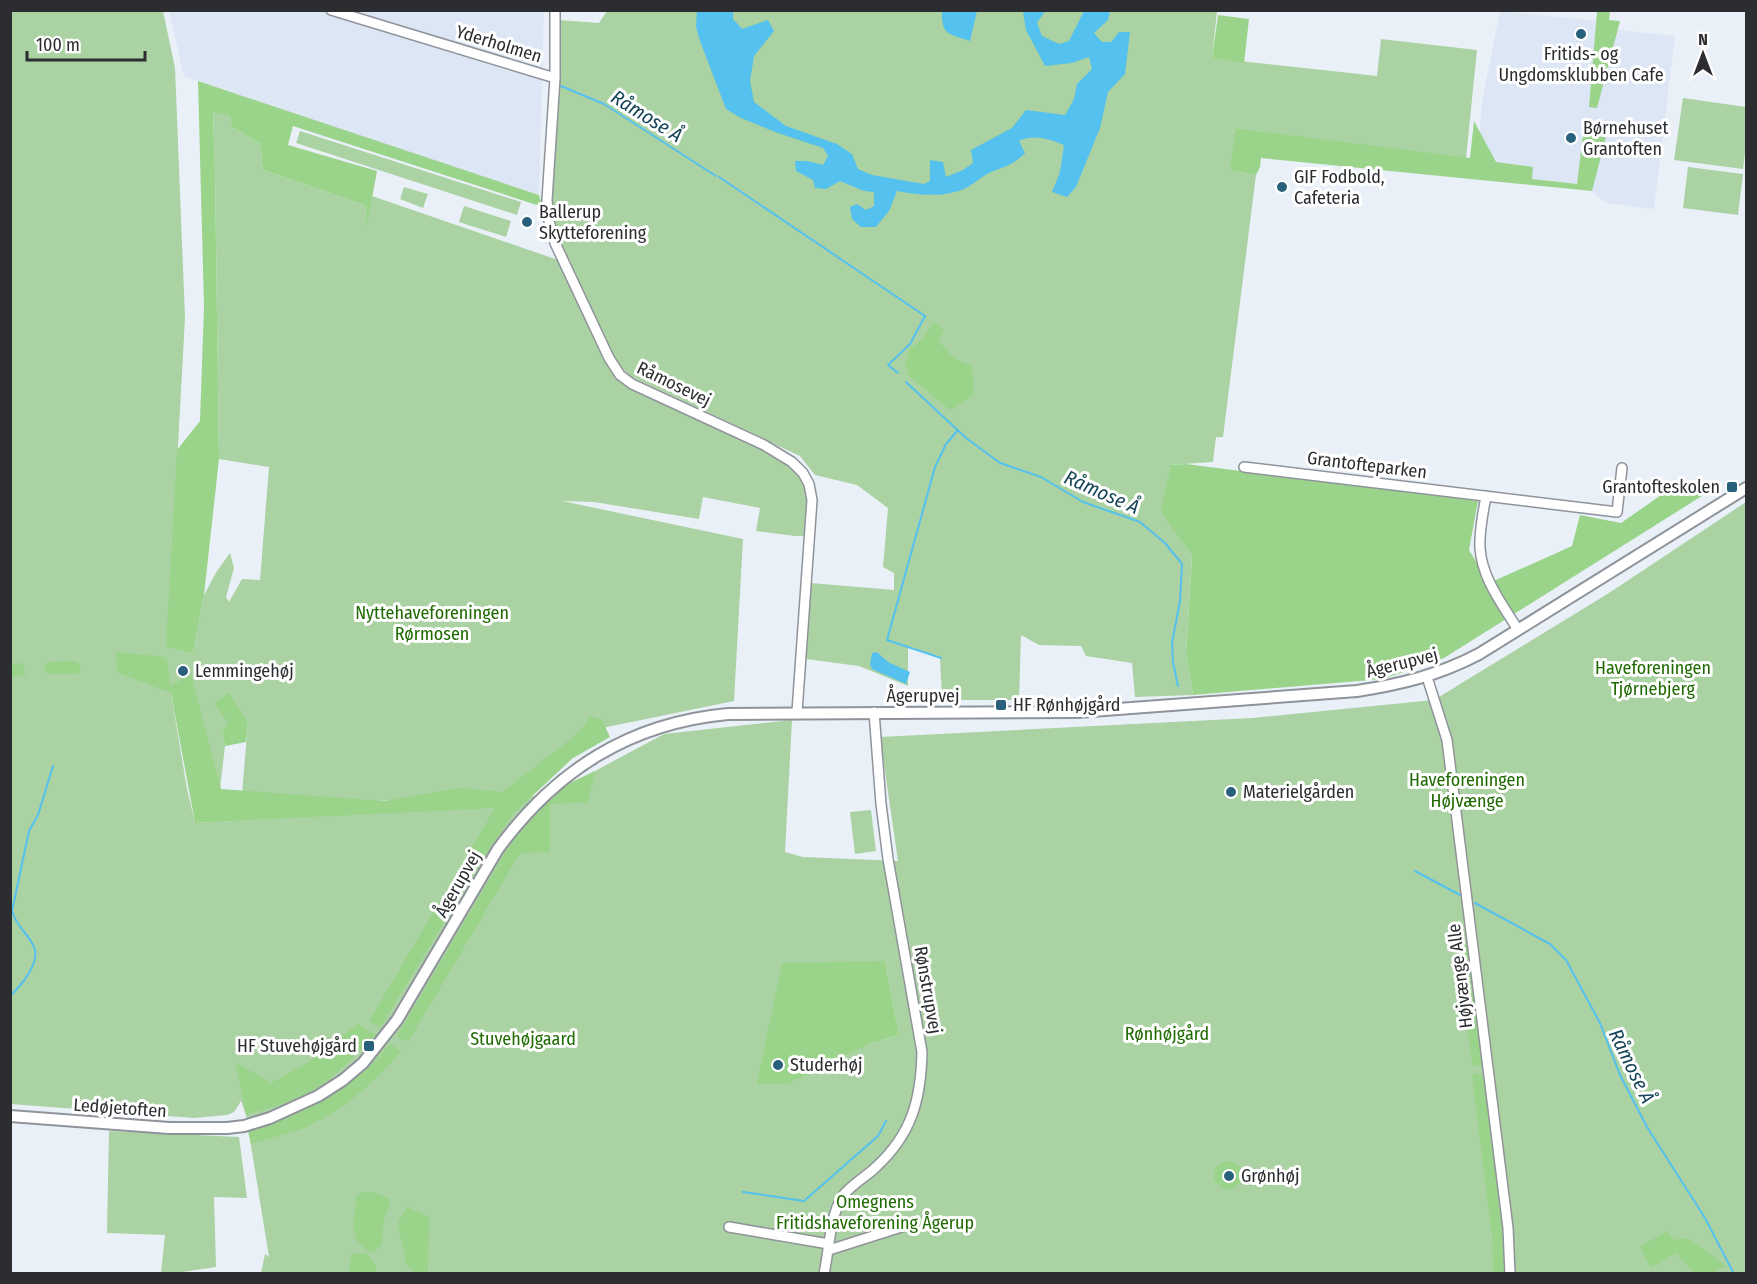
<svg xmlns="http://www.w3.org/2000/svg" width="1757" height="1284" font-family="'Fira Sans Condensed',sans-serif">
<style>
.built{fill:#dde6f5}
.green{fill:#abd2a2;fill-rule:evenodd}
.forest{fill:#99d48a}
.water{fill:#54c1ee}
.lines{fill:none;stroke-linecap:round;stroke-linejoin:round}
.stream{stroke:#54c1ee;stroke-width:2}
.minor-casing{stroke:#8f949b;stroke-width:12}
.tertiary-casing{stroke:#8f949b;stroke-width:14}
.minor{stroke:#fff;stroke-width:9}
.tertiary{stroke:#fff;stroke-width:10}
.poi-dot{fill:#29607b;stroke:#fff;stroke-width:2}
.labels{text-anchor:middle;stroke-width:6;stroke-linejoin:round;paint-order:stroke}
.street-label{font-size:18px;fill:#2b2d30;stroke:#fff}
.poi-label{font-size:18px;fill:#2b2d30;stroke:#fff;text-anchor:start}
.park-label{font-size:18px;fill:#1f6a00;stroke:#fff}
.water-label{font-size:20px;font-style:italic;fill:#164558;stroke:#fff}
</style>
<rect width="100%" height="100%" fill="#eaf0f8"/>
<path class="built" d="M169 11H544L539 195 184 76Z
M1500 11 1608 22V29L1675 36 1654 209 1606 203 1587 188 1476 174 1482 102Z"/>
<path class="green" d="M10 11H163L175 68 185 318 167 647 193 654 204 595 217 571 230 553 234 568 226 597 229 602 242 579 260 580 269 467 219 459 215 169 213 111 230 116 231 126 260 144 263 170 365 205 367 222 372 196 558 260 619 378 628 386 761 449 790 465 806 484 808 502 804 536H795L756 531 760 508 703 497 699 519 594 502 562 501 743 539 734 701 607 727 507 797 241 805 248 723 228 722 222 731 225 746 220 789 191 675 170 687 187 789 195 823 496 807 567 786 664 734 792 720 785 852 803 857 898 861 880 737 1252 718 1434 700 1609 593 1746 502V1273H261L265 1254 269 1257 246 1115 241 1101 234 1112 227 1115 194 1118 11 1104ZM885 961 899 1035 872 1043 815 1070Z
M607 11H1217L1212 58 1377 76 1381 39 1477 50 1466 158 1236 128 1234 171 1256 175 1223 437H1216L1213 462 1168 465 1170 469 1162 511 1192 556 1186 655 1193 695 1135 697 1132 663 1086 656 1081 646 1039 645 1021 635 1019 700H942L940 658 908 647V686L859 666 806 659 811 583 894 590V573L883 567 888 508 857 485 815 475 800 456 632 377 624 370 612 354 560 243 553 222 551 199 558 20 599 23Z
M1683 98 1746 107V145L1743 169 1674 160Z
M300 131 521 202 517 215 296 143Z
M1688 167 1743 174 1738 215 1683 208Z
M404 187 428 194 423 208 400 199Z
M464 206 511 221 506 237 459 222Z
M871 810 876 851 855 854 850 812Z
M109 1131 239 1137 247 1198 214 1197 216 1267 176 1273H161L165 1235 107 1233Z"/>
<path class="forest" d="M1597 11H1610L1609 20 1620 21 1597 108 1589 107Z
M1218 15 1249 19 1244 63 1212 58Z
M198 81 539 195 543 207 293 126 288 145 377 171 367 225 365 205 263 170 260 144 231 126 230 116 213 112 215 169 219 459 204 595 193 654 166 647 177 450 200 421 204 306Z
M1474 121 1496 162 1533 167 1532 179 1577 184 1583 134 1606 137 1592 191 1261 158 1260 167 1256 175 1234 171 1230 166 1236 128 1470 158Z
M934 322 944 329 939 342 955 359 972 366 974 394 950 410 909 376 905 363 910 349 925 336Z
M1186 464 1478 501 1469 550 1489 583 1572 546 1580 515 1621 523 1677 484H1721L1444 658 1383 679 1193 695 1186 655 1192 556 1161 511 1170 469 1168 465Z
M115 652 167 657 170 686 191 674 221 789 385 801 460 788 502 792 576 735 591 716 602 720 610 737 573 758 513 814 480 863 380 1028 369 1021 495 808 195 823 171 693 117 672Z
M77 661 81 667 78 674H47L44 670 48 662Z
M22 663 26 675 11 678V664Z
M229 693 248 723 246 742 225 746 222 731 228 722 214 703Z
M595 771 588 802 550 804V852L520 853 408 1042 397 1036 506 851 541 802 559 788Z
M1469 945 1483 1064 1482 1066H1473L1455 946Z
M885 961 899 1035 872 1043 787 1084H757L782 963Z
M358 1024 376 1035C359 1051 343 1069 324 1083 302 1100 272 1107 246 1115L235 1062 271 1083 307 1063Z
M390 1044 401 1051C376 1082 341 1112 304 1128 287 1135 268 1138 251 1144L248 1131 321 1101 368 1068Z
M1477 1073 1485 1078 1504 1228 1505 1273H1493L1492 1236 1472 1076Z
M1214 1175a14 14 0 1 1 28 0a14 14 0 1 1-28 0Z
M364 1192 376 1193 390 1199 389 1207 384 1217 382 1244 373 1253C346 1242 354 1218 357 1195Z
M407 1207 429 1217 428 1273H414L406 1263 398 1223Z
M1667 1231 1675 1240 1688 1238 1728 1268 1722 1267 1716 1271V1273H1693L1677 1253 1651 1268 1640 1247Z
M367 1253 376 1266V1273H349L351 1254Z"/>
<path class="water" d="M697 11H733V19L742 29 768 20 774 31 754 56 750 81 754 102 786 126 837 144 852 154 858 169 872 175 924 184 930 181V160L943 162 946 177 963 170 973 163 971 150 1012 128 1026 110 1065 115 1074 99 1077 84 1092 69 1089 57 1072 63 1045 66 1026 30 1023 11H1045L1037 23 1042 36 1059 44 1069 41 1084 11H1110L1108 20 1094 33 1102 42H1111L1119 32H1130L1125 74 1108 92 1100 128 1076 187 1067 197 1052 192 1060 172 1064 145C1048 139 1035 134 1019 141L1025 153C1012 166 1005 166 989 173 981 177 974 184 966 188 945 198 919 195 897 191L889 211 876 227H861L852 219 850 207 857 204 866 210 874 206V192L864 191 840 181 826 189 815 188 813 180 796 171 795 161H807L823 165 828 156 823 148 775 132 739 117 726 109 700 41 696 27Z
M942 11H977L970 41C949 34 941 35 942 11Z
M877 652 888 662 910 672 906 684 872 669 870 664 872 653Z"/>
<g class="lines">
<path class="stream" d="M561 86 604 104 716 176
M719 177 925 316 910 344 888 365 898 373
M906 382 966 438 1000 463 1041 477 1083 502 1140 522 1165 543 1182 564 1180 601 1172 643 1173 662 1178 686
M941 658 887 640 935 467 946 444 958 430
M1415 871 1460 895
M1475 903 1550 944 1566 960 1600 1023 1620 1075 1647 1127 1705 1218 1734 1274
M10 996C21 986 41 962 34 947 28 933 17 928 12 911L29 831 38 815 53 766
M743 1192 804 1201 878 1136 886 1121"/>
<g class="minor-casing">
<path id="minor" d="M331 10 555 78
M555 10V78L547 200 549 221 555 243 609 358 620 375 632 384 764 445 792 462 803 473 809 484 812 500 797 712
M1244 467 1617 512 1622 468
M1486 496C1483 513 1479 531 1480 548 1482 579 1503 605 1518 630
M1427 677 1447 740 1508 1228 1510 1274
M729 1227 829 1244
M829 1250 914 1223
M824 1274C829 1251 830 1216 842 1197 849 1186 866 1177 876 1167 912 1134 921 1099 922 1052L888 859 881 804 874 712"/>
</g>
<g class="tertiary-casing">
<path id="tertiary" d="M10 1116 169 1128H227L244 1126 270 1118 318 1096 343 1080 363 1063 397 1020 498 849C556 770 630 723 728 714L1078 712 1357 691C1402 684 1439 675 1479 654L1746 488"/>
</g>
<use href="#minor" class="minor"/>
<use href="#tertiary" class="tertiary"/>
</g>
<g class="poi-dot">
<circle cx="1581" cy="34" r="6"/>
<circle cx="1571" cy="138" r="6"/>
<circle cx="1282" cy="187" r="6"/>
<circle cx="527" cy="222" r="6"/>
<rect x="1726" y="481" width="12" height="12" rx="3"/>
<circle cx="183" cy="671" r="6"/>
<rect x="995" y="699" width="12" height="12" rx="3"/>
<circle cx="1231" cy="792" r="6"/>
<rect x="363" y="1040" width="12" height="12" rx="3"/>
<circle cx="778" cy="1065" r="6"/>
<circle cx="1229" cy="1176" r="6"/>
</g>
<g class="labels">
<g class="street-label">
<text transform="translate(499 44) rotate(17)" y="6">Yderholmen</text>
<text transform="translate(674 384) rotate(26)" y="6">Råmosevej</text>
<text transform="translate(1367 465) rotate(7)" y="6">Grantofteparken</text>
<text transform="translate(1402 663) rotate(-14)" y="6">Ågerupvej</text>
<text x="923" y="702">Ågerupvej</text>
<text transform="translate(458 884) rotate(-60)" y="6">Ågerupvej</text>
<text transform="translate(1460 976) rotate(-97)" y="6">Højvænge Alle</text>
<text transform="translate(928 990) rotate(80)" y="6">Rønstrupvej</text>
<text transform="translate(120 1108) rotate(4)" y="6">Ledøjetoften</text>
</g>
<g class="poi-label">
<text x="1581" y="60" text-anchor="middle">Fritids- og<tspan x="1581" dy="21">Ungdomsklubben Cafe</tspan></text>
<text x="1583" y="134">Børnehuset<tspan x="1583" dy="21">Grantoften</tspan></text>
<text x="1294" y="183">GIF Fodbold,<tspan x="1294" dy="21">Cafeteria</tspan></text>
<text x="539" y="218">Ballerup<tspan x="539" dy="21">Skytteforening</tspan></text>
<text x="1720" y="493" text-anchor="end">Grantofteskolen</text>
<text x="195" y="677">Lemmingehøj</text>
<text x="1013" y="711">HF Rønhøjgård</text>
<text x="1243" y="798">Materielgården</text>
<text x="357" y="1052" text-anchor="end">HF Stuvehøjgård</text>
<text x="790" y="1071">Studerhøj</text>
<text x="1241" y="1182">Grønhøj</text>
</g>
<g class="park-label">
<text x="432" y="619">Nyttehaveforeningen<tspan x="432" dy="21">Rørmosen</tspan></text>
<text x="1653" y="674">Haveforeningen<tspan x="1653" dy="21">Tjørnebjerg</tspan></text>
<text x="1467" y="786">Haveforeningen<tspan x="1467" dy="21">Højvænge</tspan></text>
<text x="1167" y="1040">Rønhøjgård</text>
<text x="523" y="1045">Stuvehøjgaard</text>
<text x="875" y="1208">Omegnens<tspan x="875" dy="21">Fritidshaveforening Ågerup</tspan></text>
</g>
<g class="water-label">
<text transform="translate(647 116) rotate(32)" y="7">Råmose Å</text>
<text transform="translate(1102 492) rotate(24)" y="7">Råmose Å</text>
<text transform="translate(1632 1066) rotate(64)" y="7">Råmose Å</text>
</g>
</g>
<rect width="1757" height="1284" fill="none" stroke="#2b2d30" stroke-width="24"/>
<g transform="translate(1703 54)" stroke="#ffffff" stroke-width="4.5" paint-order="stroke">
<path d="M0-4.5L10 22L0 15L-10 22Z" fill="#2b2d30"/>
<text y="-9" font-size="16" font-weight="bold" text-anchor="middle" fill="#2b2d30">N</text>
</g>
<path d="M27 51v9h118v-9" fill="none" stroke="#2b2d30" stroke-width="3"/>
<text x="36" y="51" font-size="18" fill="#2b2d30" stroke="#ffffff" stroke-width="4.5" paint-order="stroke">100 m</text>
</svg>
